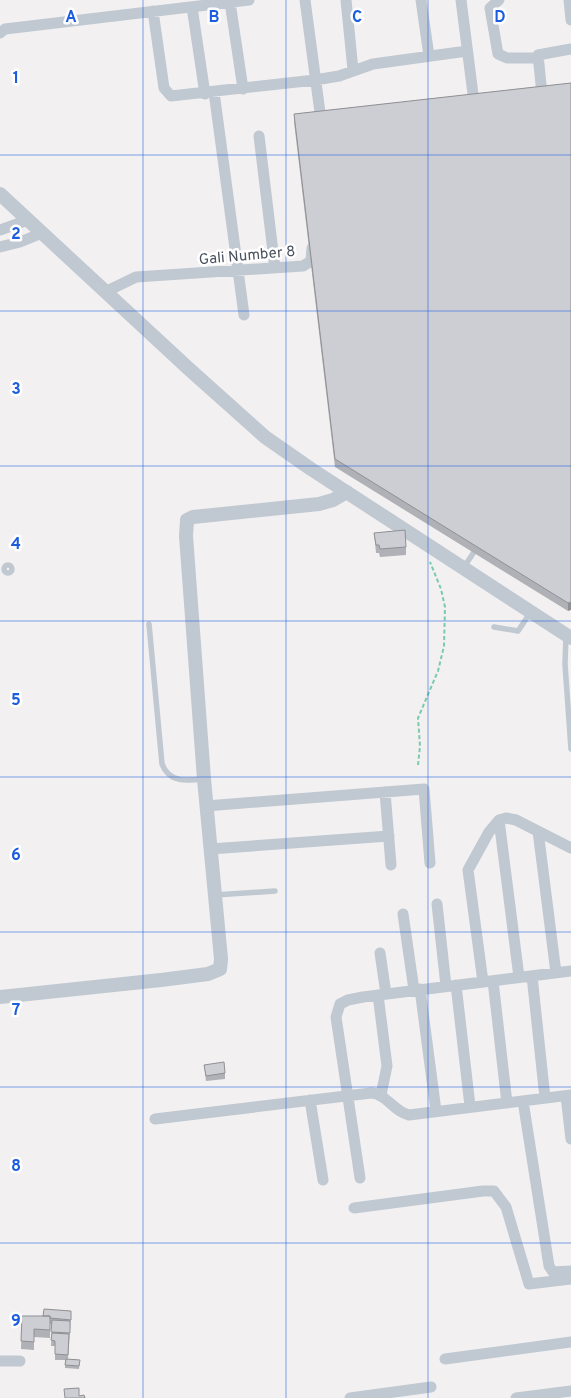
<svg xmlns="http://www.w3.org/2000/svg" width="571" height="1398" font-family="Overpass,sans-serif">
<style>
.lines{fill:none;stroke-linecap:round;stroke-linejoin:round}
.path{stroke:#78ccab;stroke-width:2;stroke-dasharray:4 2.5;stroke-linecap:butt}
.service{stroke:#c0c8d1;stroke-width:5.5}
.minor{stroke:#c0c8d1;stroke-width:11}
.tertiary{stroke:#c0c8d1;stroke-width:14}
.wall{fill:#b0b1b6}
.shaded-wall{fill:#909094}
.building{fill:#cdced4;stroke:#909094}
.grid{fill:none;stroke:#1c5de0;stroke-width:1;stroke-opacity:0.55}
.labels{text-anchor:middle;stroke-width:5;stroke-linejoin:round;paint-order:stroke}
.street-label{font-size:15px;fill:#48515d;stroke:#fff}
.grid-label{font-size:16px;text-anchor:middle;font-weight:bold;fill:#1c5de0;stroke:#fff;stroke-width:5;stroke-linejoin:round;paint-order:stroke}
</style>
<rect width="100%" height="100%" fill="#f2f0f0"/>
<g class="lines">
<path class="path" d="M418 765 420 746 418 718 438 671 444 646 445 607 441 589 430 562"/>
<path class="service" d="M4 569a4 4 0 1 1 8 0a4 4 0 1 1-8 0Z
M464 567 478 546
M149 624 162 764C169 783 187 781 204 779
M494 627 518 631 530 613
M566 636 565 664 571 749
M215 895 275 891"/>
<path class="minor" d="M305 0 321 120
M346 0 353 70
M421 0 429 56
M461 0 474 102
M499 0 490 8 498 54 507 58H537
M569 0 571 20
M230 2 243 89
M192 7 205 94
M153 11 164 88 171 96 315 80 339 76 373 64 467 51
M0 33 5 29 249 0
M214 92 244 315
M542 94 538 55 571 49
M259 136 275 268
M0 230 28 220
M0 247 20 242 42 233
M105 292 136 277 303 266 311 261 312 248
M385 792 391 865
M206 806 424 789 430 863
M499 820 519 977
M538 831 556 973
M210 849 389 836
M437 904 446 986
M403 914 414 990
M380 953 386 994
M532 976 545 1098
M493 981 507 1103
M483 982 468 870 489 832 499 820 506 818 516 820 571 848
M456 985 470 1106
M420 989 436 1111
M378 995 387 1066 381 1095
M566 1096 571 1139
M310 1100 323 1180
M523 1101 549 1266 553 1272 571 1271
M155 1119 371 1093C387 1094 394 1112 409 1115L571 1095
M360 1178 336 1017 340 1004 348 1000 363 997 571 971
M354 1208 483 1191H494L506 1207 529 1284 571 1279
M445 1359 571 1342
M0 1361H20
M350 1398 431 1387
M516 1398 571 1391"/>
<path class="tertiary" d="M0 194 189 369 265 437 311 469 571 638
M0 997 161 980 208 974 220 969 221 959 204 779 186 536 187 520 193 517 319 504 333 500 347 492"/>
</g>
<path class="wall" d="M571 83 568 611 335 467 294 122V114Z
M374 533 406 547V555L380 557 379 553H376Z
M204 1065 225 1073V1079L206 1081Z
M22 1316H71L68 1359 80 1360 79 1369 65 1368V1360H55V1346H51L52 1324H50V1338L34 1337V1350L21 1349Z"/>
<path class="shaded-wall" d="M571 602V610L568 611V603Z"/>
<path class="building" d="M571 83V602L568 603 335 459 294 114Z
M405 530 406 547 380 549 379 545H376L374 533Z
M224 1062 225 1073 206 1076 204 1065Z
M44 1309 71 1311V1320L50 1318V1316H43Z
M22 1316H50V1330L34 1329V1342L21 1341Z
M52 1320 70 1321V1333L51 1332Z
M52 1333 69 1334 68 1355 55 1354V1341L51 1340Z
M66 1359 80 1360 79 1366 65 1365Z
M79 1388V1396L84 1395 85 1398H65L64 1389Z"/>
<path class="grid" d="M143 0V1398M286 0V1398M428 0V1398M0 155H571M0 311H571M0 466H571M0 621H571M0 777H571M0 932H571M0 1087H571M0 1243H571"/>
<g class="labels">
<g class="street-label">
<text transform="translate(247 255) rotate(-5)" y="5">Gali Number 8</text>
</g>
</g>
<g class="grid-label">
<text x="71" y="22">A</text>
<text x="214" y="22">B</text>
<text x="357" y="22">C</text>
<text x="500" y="22">D</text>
<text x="16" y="83">1</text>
<text x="16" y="239">2</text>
<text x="16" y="394">3</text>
<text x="16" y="549">4</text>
<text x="16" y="705">5</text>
<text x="16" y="860">6</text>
<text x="16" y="1015">7</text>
<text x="16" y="1171">8</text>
<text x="16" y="1326">9</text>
</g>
</svg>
